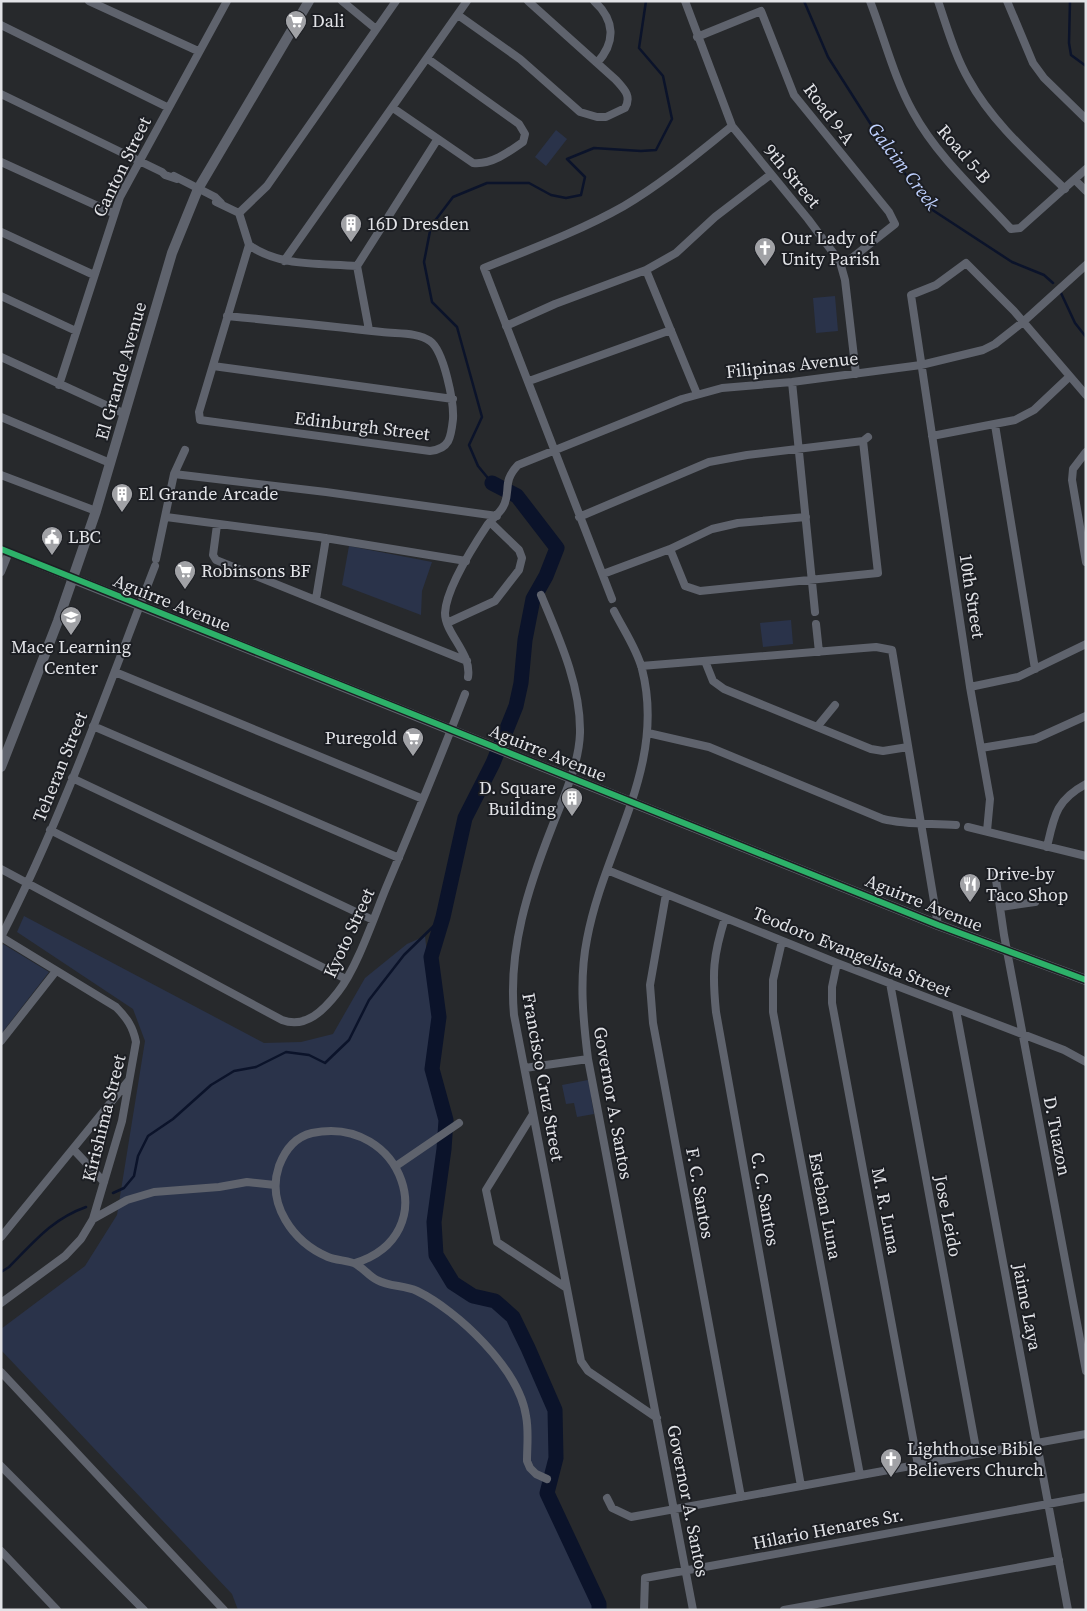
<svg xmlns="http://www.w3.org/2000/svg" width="1087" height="1611" font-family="'Source Serif 4',serif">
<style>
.green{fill:#2a334a}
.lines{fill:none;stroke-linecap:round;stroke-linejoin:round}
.stream{stroke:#0b132a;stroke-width:2.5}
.river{stroke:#0b132a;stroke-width:15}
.minor{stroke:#5f636d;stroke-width:8}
.tertiary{stroke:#5f636d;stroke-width:10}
.cycleway-casing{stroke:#1c1e23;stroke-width:9}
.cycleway{stroke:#2db169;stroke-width:6}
.labels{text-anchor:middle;stroke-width:4;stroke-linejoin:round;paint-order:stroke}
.poi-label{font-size:18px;fill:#e2e3e7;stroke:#1c1e23;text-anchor:start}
.street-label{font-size:18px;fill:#e2e3e7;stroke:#1c1e23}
.water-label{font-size:19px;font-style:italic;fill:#bfd1ff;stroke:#1c1e23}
</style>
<rect width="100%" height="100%" fill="#27292c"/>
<path class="green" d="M556 130 567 139 546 166 535 157Z
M835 296 838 331 816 333 813 298Z
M349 546 432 562 422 591 421 615 342 585Z
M791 620 793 644 763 647 760 623Z
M24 916 264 1043 301 1042 333 1034 365 978 407 944 425 936 434 1018 426 1070 446 1120 444 1149 434 1222 436 1255 453 1283 473 1296 495 1301 513 1317 528 1348 555 1410 556 1458 547 1493 599 1604V1610H238L232 1594 1 1350V1329L85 1266 117 1215 145 1041 133 1009 17 932Z
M3 944 49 972 1 1034V947Z
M588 1080 589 1084H592L591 1097 594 1114 577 1117 574 1103 566 1104 562 1085Z"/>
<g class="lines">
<path class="stream" d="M804 1 828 57 886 148 931 209 1012 262 1044 275 1053 283
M1070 1 1069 43 1071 55 1086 66
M1061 293 1075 323 1086 337
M492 483 478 466 469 445 482 417 457 327 432 302 424 262 431 226 453 197 487 183H529L551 195 566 198 581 195 585 177 567 159 594 148 641 151 656 150 672 119 663 76 639 48 646 1
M113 1193 124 1188 134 1176 138 1156 148 1136 173 1119 211 1085 234 1071 256 1067 286 1052 309 1055 325 1063 349 1040 369 1000 404 955 443 917
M1 1272 9 1267C34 1242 52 1219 86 1207"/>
<path class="river" d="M492 483 517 496 557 548 546 576 533 599 525 640 521 683 516 706 493 763 465 818 443 917 431 957 439 1017 432 1069 446 1120 444 1149 434 1222 436 1255 453 1283 473 1296 495 1301 513 1317 528 1348 555 1410 556 1458 547 1493 599 1604V1610"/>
<path class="minor" d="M89 1 198 51
M342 1 376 29
M594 1C615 20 616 42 597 63
M685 1 732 126 808 219 840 262 845 280 856 374
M870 1C884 37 894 78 913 112 937 156 977 192 1011 229L1020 228 1086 169
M938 1C947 27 955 56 969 80 992 122 1031 156 1065 189
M1007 1 1033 63 1044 78 1086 119
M458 15 520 59 580 112 597 117H606L625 108C632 96 624 89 616 80L528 1
M1 25 167 107
M697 37 761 11 794 95 889 212 895 224 852 258 840 262
M1 94 162 172 165 175 177 179
M393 108 473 163C491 165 509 152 523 142L525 134 519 124 428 59
M1 162 113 213
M174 176 215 197 221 203
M1075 180 1086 191
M216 202 239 213
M239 213 267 186 396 1
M1 232 94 275
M249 245C279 267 320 263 357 266
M284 261 467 1
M646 270 697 394
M1 296 76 331
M227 316C279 321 330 326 382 332 396 334 418 332 430 341 444 351 454 402 453 419 451 437 450 449 430 451L200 420 199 412 249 245 239 213
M506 326 555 304 646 270 676 253 715 217 770 175
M369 330 357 266 437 140
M1 357 125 414
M213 366 453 399
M529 381 671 330
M792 382 815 612
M59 385 120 197 227 1
M1 417 110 463
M995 425 1035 669
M932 436 1015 420 1034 410 1069 377
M1086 452 1073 469 1072 480 1086 562
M174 474 326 492 497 516
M1 475 96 511
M166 517 319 537 466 561
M579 517 709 462 747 455 863 441 868 437
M217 525 213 555 216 560 467 661
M1 549 74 579
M670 549 685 586 700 591 878 573 863 441
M156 559 174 474 185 450
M1 572 9 552
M603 574 670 549 712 529 738 523 806 517
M541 595C559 638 581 686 580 733 579 765 563 798 552 827 528 888 508 949 514 1015L581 1361 588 1371 657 1418
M316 599 326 538
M612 599 484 268C531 249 580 231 624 206 663 183 697 154 732 126
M614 611C623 629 637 649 642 669 667 766 604 847 587 939 579 979 583 1019 588 1059L693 1610
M447 623 495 601 519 570 522 558 519 550 490 522
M816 624 819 652
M705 661 713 681 724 689 871 749 883 751 908 747
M641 666 876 647 892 650 938 925
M115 672 423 799
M468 677C472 653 445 634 445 613 446 588 474 545 488 524 493 518 499 514 503 507 512 491 501 483 518 465L682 399 722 388 792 382 921 365 983 350 995 344 1023 322 1086 265
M970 687 1018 677 1086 644
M93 726 399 858
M817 727 835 705
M648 733 709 747 883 819C907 825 931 823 956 825
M981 748 1035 739 1086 716
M72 778 373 920
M968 827 1086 856
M50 830 346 979
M987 831 990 799 970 687 911 295 936 285 966 263 1014 311 1086 395
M1047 847C1054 816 1056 800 1086 784
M1 869 282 1020C306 1029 324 1010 338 992 357 968 374 917 386 888 413 824 440 759 465 694
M607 870 837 963 1064 1050 1086 1062
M995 873 1004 935 1086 1371
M666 894 650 985 653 1023 741 1497
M1001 907 1035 902
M725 918C713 956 712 973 716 1012L801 1486
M1 937 116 1007C127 1018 133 1027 136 1042L122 1121 93 1219 81 1239 65 1256 1 1303
M1 937C62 818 107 690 155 566
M782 941 773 980V1012L860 1475
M837 963 832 987V1003L918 1465
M890 983 977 1454
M956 1010 1068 1610
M1 1041 56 971
M525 1068 588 1059
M533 1114 486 1190 497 1242 565 1287
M74 1150 104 1182
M396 1166 459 1123
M93 1219 127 1200 154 1192 219 1187 247 1182 275 1185
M1 1237 129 1080
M355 1263C446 1235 402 1114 312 1133 295 1137 285 1150 279 1166 266 1204 293 1242 328 1257 335 1260 351 1261 356 1264 364 1269 369 1276 377 1280 390 1287 404 1285 417 1291 458 1311 519 1369 526 1416 529 1431 527 1446 527 1461L530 1468 536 1474 547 1479
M1 1372 224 1610
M1 1466 144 1610
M607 1498 612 1508 631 1517 1086 1434
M1 1551 57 1610
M644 1610 645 1578 1086 1497
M784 1610 1059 1560"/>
<path class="tertiary" d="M74 579 938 925 1086 980
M1 767 58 621 96 511 172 253 198 189 309 1"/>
<g class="cycleway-casing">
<path id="cycleway" d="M1 549 938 925 1086 980"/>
</g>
<use href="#cycleway" class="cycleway"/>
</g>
<defs>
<g id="supermarket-pin" transform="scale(1.125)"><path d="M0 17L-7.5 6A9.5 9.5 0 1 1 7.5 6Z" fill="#a1a2a6" stroke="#1c1e23"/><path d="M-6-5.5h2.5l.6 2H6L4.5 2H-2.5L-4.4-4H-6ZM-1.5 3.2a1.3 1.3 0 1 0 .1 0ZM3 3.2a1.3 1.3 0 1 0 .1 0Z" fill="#fff"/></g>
<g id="building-pin" transform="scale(1.125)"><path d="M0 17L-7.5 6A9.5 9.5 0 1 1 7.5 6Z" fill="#a1a2a6" stroke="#1c1e23"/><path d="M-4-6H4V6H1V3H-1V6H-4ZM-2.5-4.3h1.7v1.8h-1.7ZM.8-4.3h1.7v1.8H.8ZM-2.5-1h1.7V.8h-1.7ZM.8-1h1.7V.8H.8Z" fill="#fff"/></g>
<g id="church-pin" transform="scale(1.125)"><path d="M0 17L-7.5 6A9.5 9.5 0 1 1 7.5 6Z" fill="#a1a2a6" stroke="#1c1e23"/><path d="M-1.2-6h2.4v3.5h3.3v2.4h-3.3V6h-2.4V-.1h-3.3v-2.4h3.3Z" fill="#fff"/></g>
<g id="civic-pin" transform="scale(1.125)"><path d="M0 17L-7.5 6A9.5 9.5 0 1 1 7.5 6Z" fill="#a1a2a6" stroke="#1c1e23"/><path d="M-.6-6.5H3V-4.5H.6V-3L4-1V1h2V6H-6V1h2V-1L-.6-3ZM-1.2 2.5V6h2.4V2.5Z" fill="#fff"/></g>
<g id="school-pin" transform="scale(1.125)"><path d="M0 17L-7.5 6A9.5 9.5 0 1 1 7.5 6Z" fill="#a1a2a6" stroke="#1c1e23"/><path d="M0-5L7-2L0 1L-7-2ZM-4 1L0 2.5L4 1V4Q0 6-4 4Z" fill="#fff"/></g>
<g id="restaurant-pin" transform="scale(1.125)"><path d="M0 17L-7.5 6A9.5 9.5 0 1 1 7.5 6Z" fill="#a1a2a6" stroke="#1c1e23"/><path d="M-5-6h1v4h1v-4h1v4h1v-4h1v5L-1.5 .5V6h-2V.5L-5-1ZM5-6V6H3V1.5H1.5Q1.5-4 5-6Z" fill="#fff"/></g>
</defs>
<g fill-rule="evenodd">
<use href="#supermarket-pin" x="296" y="21"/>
<use href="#building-pin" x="351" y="224"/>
<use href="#church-pin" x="765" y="248"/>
<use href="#building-pin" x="122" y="494"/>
<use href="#civic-pin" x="52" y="537"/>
<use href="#supermarket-pin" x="185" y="571"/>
<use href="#school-pin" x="71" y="617"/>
<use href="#supermarket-pin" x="413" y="738"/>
<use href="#building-pin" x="572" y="798"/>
<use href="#restaurant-pin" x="970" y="884"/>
<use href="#church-pin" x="891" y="1459"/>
</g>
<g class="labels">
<g class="poi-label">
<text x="312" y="27">Dali</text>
<text x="367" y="230">16D Dresden</text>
<text x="781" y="244">Our Lady of<tspan x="781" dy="21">Unity Parish</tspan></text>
<text x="138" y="500">El Grande Arcade</text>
<text x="68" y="543">LBC</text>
<text x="201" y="577">Robinsons BF</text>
<text x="71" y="653" text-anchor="middle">Mace Learning<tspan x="71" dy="21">Center</tspan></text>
<text x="397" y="744" text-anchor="end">Puregold</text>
<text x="556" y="794" text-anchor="end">D. Square<tspan x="556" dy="21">Building</tspan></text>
<text x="986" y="880">Drive-by<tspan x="986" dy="21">Taco Shop</tspan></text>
<text x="907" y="1455">Lighthouse Bible<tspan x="907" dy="21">Believers Church</tspan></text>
</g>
<g class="street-label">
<text transform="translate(829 114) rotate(53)" y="6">Road 9-A</text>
<text transform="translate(964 154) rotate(49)" y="6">Road 5-B</text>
<text transform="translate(122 167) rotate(-64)" y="6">Canton Street</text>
<text transform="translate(792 176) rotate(50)" y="6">9th Street</text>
<text transform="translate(792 365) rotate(-6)" y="6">Filipinas Avenue</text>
<text transform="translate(121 371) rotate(-74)" y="6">El Grande Avenue</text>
<text transform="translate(362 426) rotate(7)" y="6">Edinburgh Street</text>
<text transform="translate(972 596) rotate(81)" y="6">10th Street</text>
<text transform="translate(172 603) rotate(22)" y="6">Aguirre Avenue</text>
<text transform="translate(548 753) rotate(22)" y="6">Aguirre Avenue</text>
<text transform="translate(60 767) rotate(-68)" y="6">Teheran Street</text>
<text transform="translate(924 903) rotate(22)" y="6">Aguirre Avenue</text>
<text transform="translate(349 933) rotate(-65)" y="6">Kyoto Street</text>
<text transform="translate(852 952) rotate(22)" y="6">Teodoro Evangelista Street</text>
<text transform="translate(543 1077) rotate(80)" y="6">Francisco Cruz Street</text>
<text transform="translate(613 1103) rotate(80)" y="6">Governor A. Santos</text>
<text transform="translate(104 1118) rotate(-76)" y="6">Kirishima Street</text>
<text transform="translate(1057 1136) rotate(79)" y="6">D. Tuazon</text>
<text transform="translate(700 1193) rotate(80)" y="6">F. C. Santos</text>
<text transform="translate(765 1199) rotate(80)" y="6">C. C. Santos</text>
<text transform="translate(825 1206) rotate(79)" y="6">Esteban Luna</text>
<text transform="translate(886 1211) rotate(79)" y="6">M. R. Luna</text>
<text transform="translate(948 1216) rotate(79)" y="6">Jose Leido</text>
<text transform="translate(1027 1307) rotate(79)" y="6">Jaime Laya</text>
<text transform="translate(688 1501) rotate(79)" y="6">Governor A. Santos</text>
<text transform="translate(828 1529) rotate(-11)" y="6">Hilario Henares Sr.</text>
</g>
<g class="water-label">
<text transform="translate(904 166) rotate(53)" y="7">Galcim Creek</text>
</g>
</g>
<rect width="1087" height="1611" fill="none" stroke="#e2e3e7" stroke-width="5"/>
</svg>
